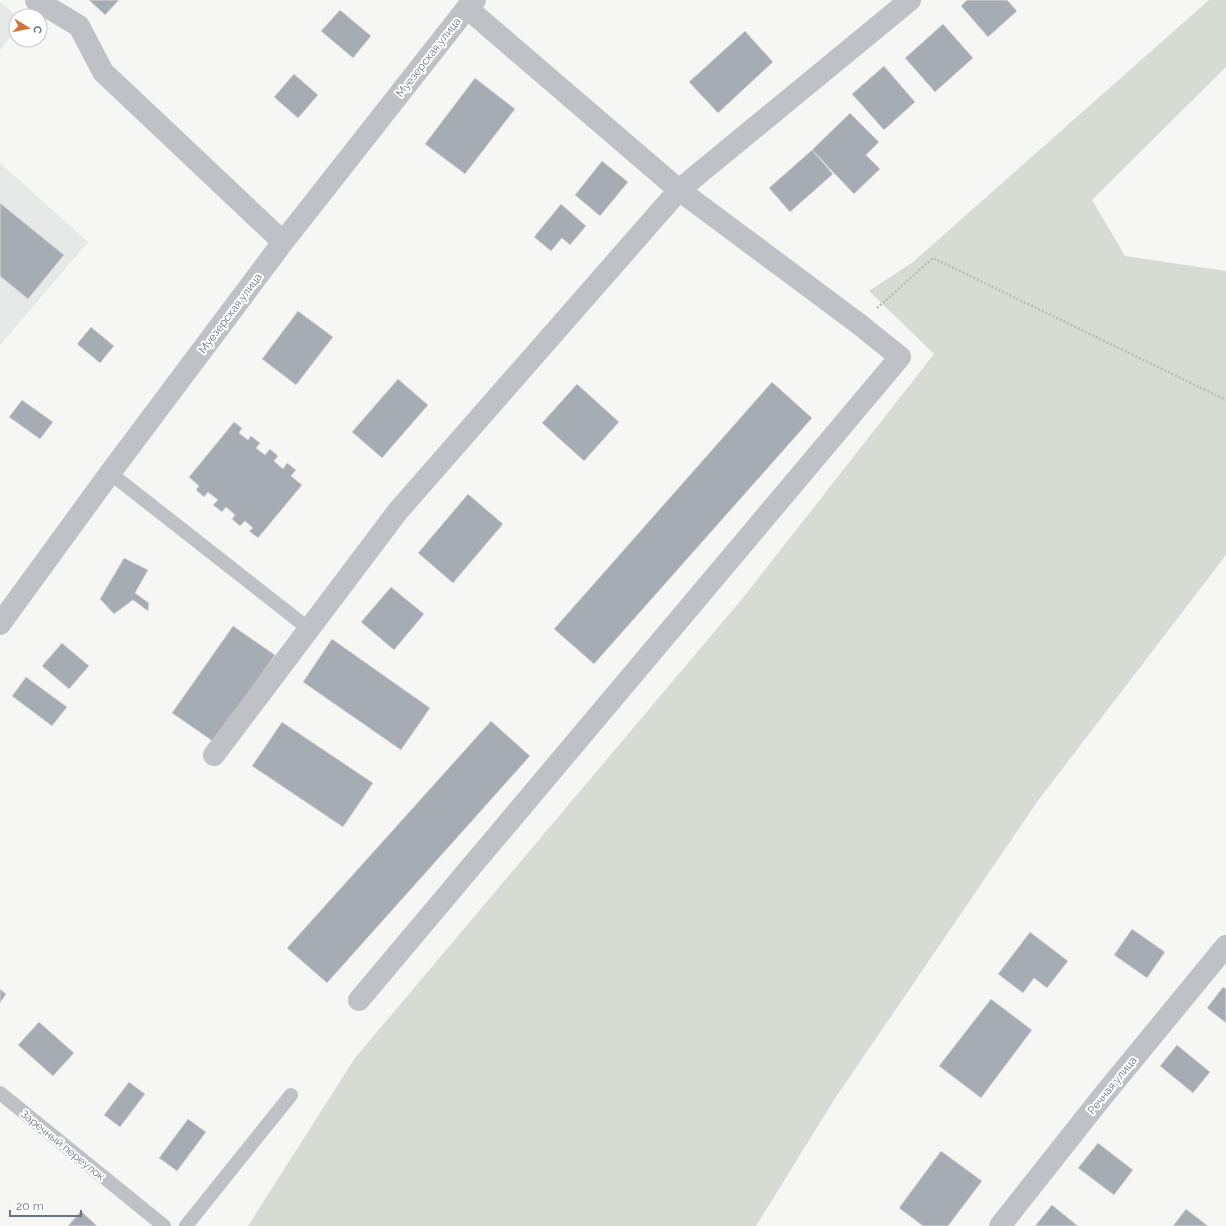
<svg xmlns="http://www.w3.org/2000/svg" width="1226" height="1226" font-family="Raleway,sans-serif">
<style>
.built{fill:#e7e8e8}
.green{fill:#d6dbd4}
.building{fill:#a6acb3;stroke:#d8d9d7}
.lines{fill:none;stroke-linecap:round;stroke-linejoin:round}
.path{stroke:#b9bbbe;stroke-width:2.5;stroke-dasharray:2 2;stroke-linecap:butt}
.service{stroke:#bfc1c6;stroke-width:14}
.minor{stroke:#bfc1c6;stroke-width:22}
.labels{text-anchor:middle;stroke-width:4;stroke-linejoin:round;paint-order:stroke}
.street-label{font-size:11px;fill:#697382;stroke:#fff}
</style>
<rect width="100%" height="100%" fill="#f6f7f4"/>
<path class="built" d="M0 2 17 16 16 30 0 50Z
M0 163 88 242 0 345Z"/>
<path class="green" d="M1209 0H1226V68H1225L1092 200 1125 256 1226 271V555L1037 802 834 1100 756 1226H248L355 1058 742 599 934 354 869 291 913 262Z"/>
<path class="building" d="M89 0H119L105 15Z
M967 0H1007L1017 11 988 37 961 6Z
M340 10 371 36 353 58 321 31Z
M943 24 973 58 935 92 905 58Z
M745 31 773 62 718 113 689 82Z
M884 66 915 102 884 130 852 94Z
M294 74 318 95 298 118 274 97Z
M475 78 515 109 465 174 425 144Z
M850 113 879 142 866 155 880 169 854 194 812 150Z
M812 150 833 174 790 212 769 188Z
M602 161 628 182 600 216 575 195Z
M0 203 64 255 28 299 0 276Z
M561 204 586 226 570 245 562 238 551 251 534 237Z
M298 311 333 337 296 385 262 359Z
M91 327 114 346 100 363 77 344Z
M398 379 428 405 382 458 352 432Z
M772 382 812 418 594 664 554 629Z
M577 384 619 422 584 461 542 423Z
M22 400 53 422 40 439 9 417Z
M234 422 242 428 239 433 248 440 251 436 260 443 256 448 265 455 270 449 278 456 274 461 283 469 287 463 296 470 291 476 302 485 258 538 249 531 253 528 245 521 240 526 232 519 235 515 226 507 222 512 213 505 218 500 208 492 204 497 196 490 199 486 189 477Z
M468 494 503 524 453 583 418 553Z
M124 558 148 570 135 593 149 603 148 611 133 600 114 614 100 599Z
M391 587 424 614 394 650 361 622Z
M233 626 275 655 214 742 172 713Z
M332 639 430 708 401 750 303 682Z
M62 643 89 666 69 689 42 666Z
M26 677 67 707 52 726 12 696Z
M491 721 530 756 327 983 287 948Z
M282 722 373 783 343 827 252 766Z
M1132 929 1165 952 1147 978 1114 955Z
M1030 932 1068 961 1047 988 1034 978 1023 993 998 974Z
M1223 987 1226 989V1023L1207 1008Z
M0 989 6 994 0 1003Z
M991 999 1032 1030 981 1098 939 1066Z
M39 1022 74 1053 53 1076 18 1045Z
M1177 1045 1210 1072 1193 1093 1160 1066Z
M129 1082 145 1094 120 1127 104 1115Z
M188 1119 206 1132 177 1171 159 1158Z
M1098 1143 1133 1170 1114 1195 1078 1168Z
M941 1151 982 1181 948 1226H923L899 1208Z
M1052 1205 1078 1226H1035Z
M1186 1209 1208 1226H1173Z
M81 1211 97 1226H68Z"/>
<g class="lines">
<path class="path" d="M877 308 933 258 1226 400"/>
<path class="service" d="M110 473 309 629
M0 1093 164 1226
M186 1226 291 1095"/>
<path class="minor" d="M36 0 79 26 103 72 283 242
M0 624 110 473 283 242 467 8 475 0
M214 755 398 511 679 190 910 0
M359 1000 900 357 859 324 679 190 467 8
M1000 1226 1102 1097 1226 946"/>
</g>
<g class="labels">
<g class="street-label">
<text transform="translate(428 57) rotate(-52)" y="4">Муезерская улица</text>
<text transform="translate(230 313) rotate(-53)" y="4">Муезерская улица</text>
<text transform="translate(1112 1085) rotate(-51)" y="4">Речная улица</text>
<text transform="translate(63 1145) rotate(39)" y="4">Заречный переулок</text>
</g>
</g>
<g transform="translate(28 28) rotate(100)"><circle r="19" fill="#ffffff" stroke="#c3c7cd"/>
<path d="M0-3L7 15L0 10L-7 15Z" fill="#d0743b"/>
<text y="-6" font-size="11" font-weight="bold" text-anchor="middle" fill="#697382">С</text>
</g>
<path d="M10 1210v6h71v-6" fill="none" stroke="#697382" stroke-width="2"/>
<text x="16" y="1210" font-size="12" fill="#697382" stroke="#ffffff" stroke-width="3" paint-order="stroke">20 m</text>
</svg>
